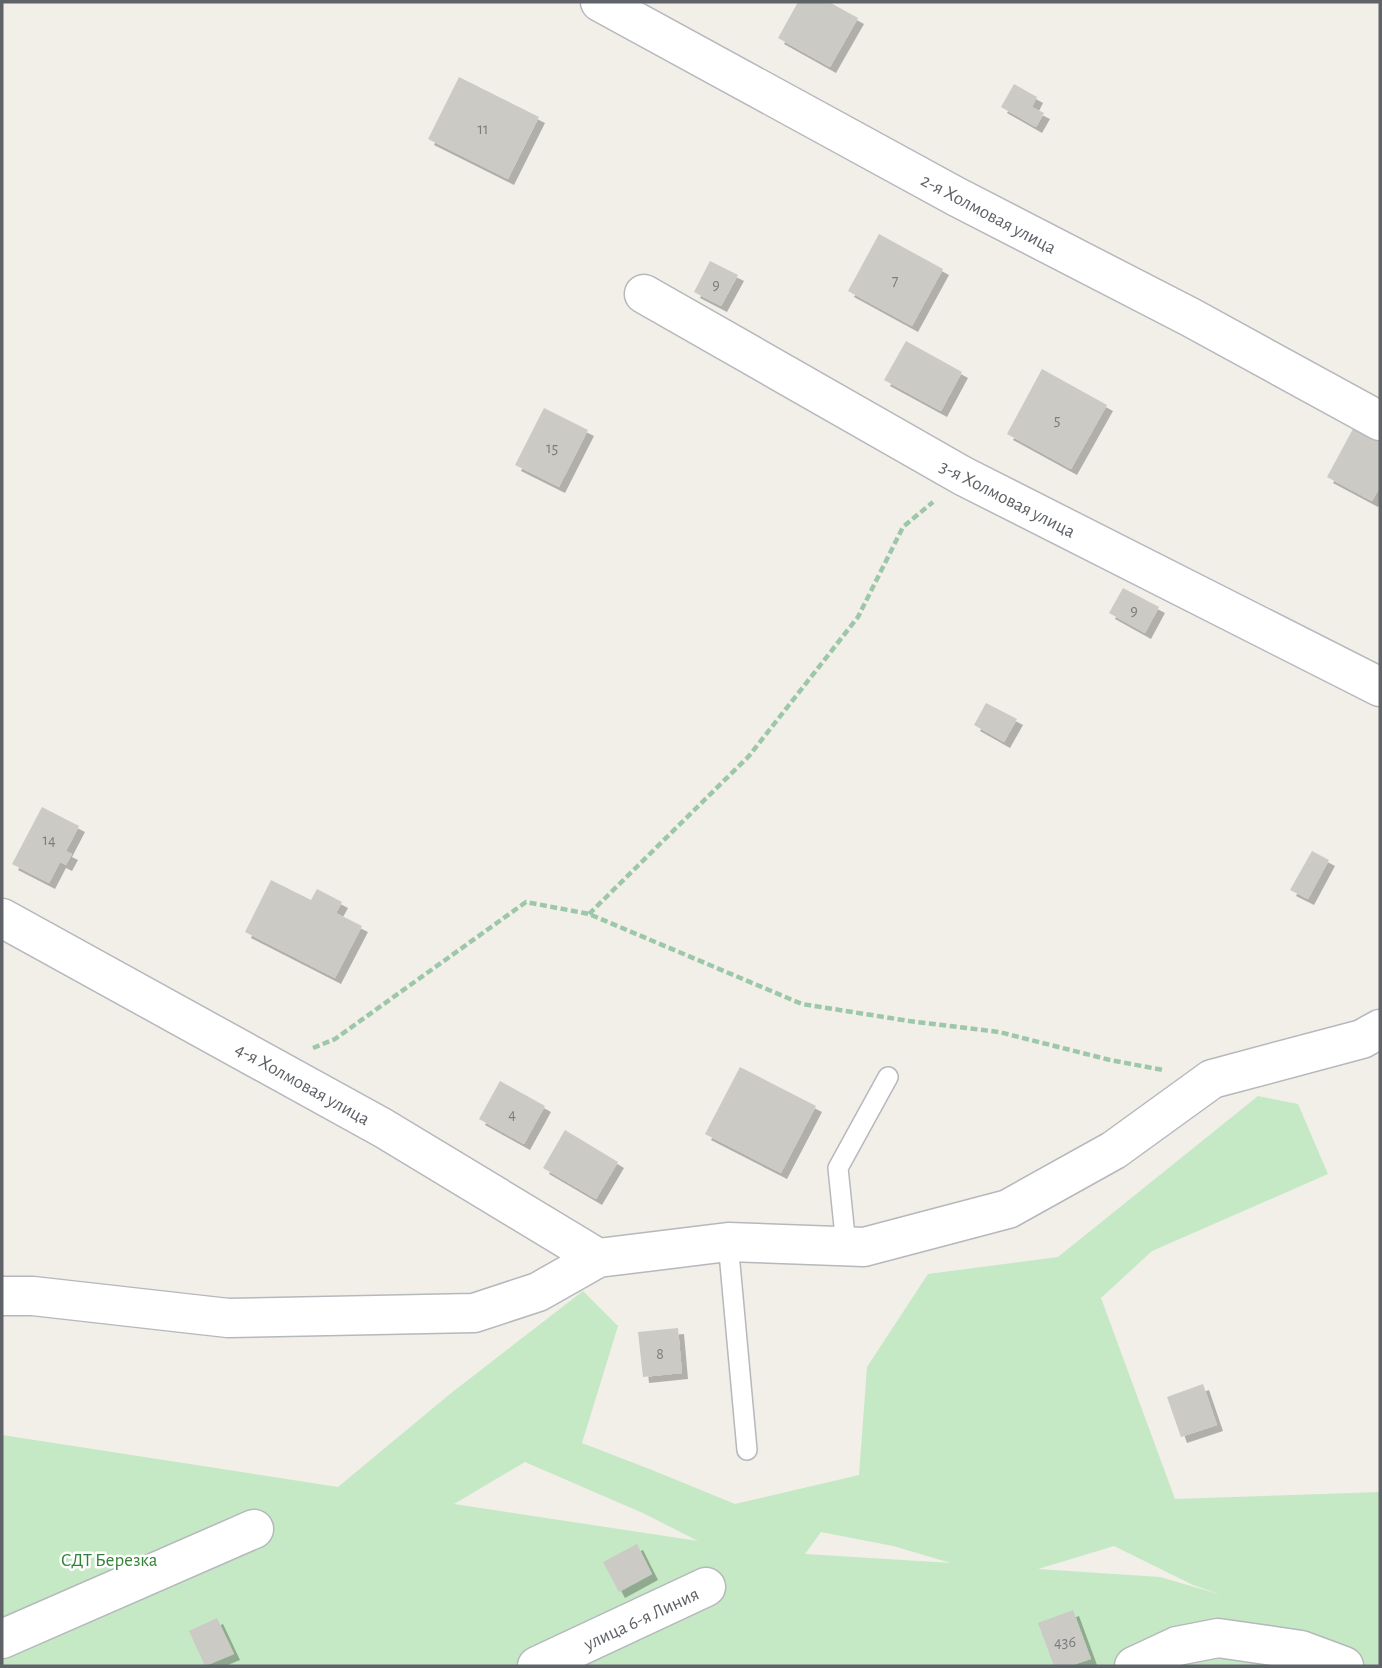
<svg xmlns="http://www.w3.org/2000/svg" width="1382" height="1668" font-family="'Alegreya Sans',sans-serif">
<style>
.green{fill:#c5e8c5;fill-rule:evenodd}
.building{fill:#cccac5;filter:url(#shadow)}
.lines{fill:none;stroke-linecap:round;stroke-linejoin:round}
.service-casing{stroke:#b5b8bc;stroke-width:22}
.minor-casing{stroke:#b5b8bc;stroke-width:41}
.path{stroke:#9cc7a9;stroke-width:4.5;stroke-dasharray:7 3.5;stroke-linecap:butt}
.service{stroke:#fff;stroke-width:19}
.minor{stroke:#fff;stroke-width:38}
.labels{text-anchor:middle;stroke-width:5;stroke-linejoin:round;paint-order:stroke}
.number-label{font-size:16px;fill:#7a7d7f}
.street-label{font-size:19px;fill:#5f6368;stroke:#fff}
.park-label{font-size:19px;fill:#348238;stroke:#fff}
</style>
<defs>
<filter id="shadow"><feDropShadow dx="6" dy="6" stdDeviation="0" flood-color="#0004"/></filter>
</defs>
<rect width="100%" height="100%" fill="#f1efe8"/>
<path class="green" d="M1258 1096 1298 1104 1328 1174 1152 1251 1101 1298 1175 1499 1380 1492V1666H2V1435L338 1487 450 1394 583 1291 618 1326 582 1443 652 1470 735 1504 859 1475 867 1367 928 1274 1058 1257ZM525 1462 645 1514 698 1541 454 1504ZM821 1532 893 1546 951 1563 805 1554ZM1114 1546 1193 1585 1222 1595 1160 1577 1038 1569Z"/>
<path class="building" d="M798 2H829L858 18 830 67 778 38Z
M459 77 539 117 508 179 428 139Z
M1014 84 1037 97 1032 107 1044 113 1036 127 1001 107Z
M879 234 943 269 912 326 848 291Z
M710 261 738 275 721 306 694 292Z
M906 341 962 372 941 411 884 380Z
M1042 369 1107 405 1071 469 1007 434Z
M544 408 588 430 559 487 515 465Z
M1354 427 1380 441V487L1372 501 1327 477Z
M1123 588 1159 607 1145 633 1109 613Z
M986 703 1017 719 1004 742 974 725Z
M42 807 79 826 66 851 72 854 66 865 60 862 49 883 12 864Z
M1312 851 1329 860 1308 899 1290 890Z
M271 880 311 900 317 889 342 902 336 913 362 926 335 978 245 932Z
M740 1067 816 1106 781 1173 705 1134Z
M500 1081 545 1106 524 1144 479 1119Z
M565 1130 618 1162 596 1199 543 1168Z
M678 1328 682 1373 643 1377 638 1332Z
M1203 1384 1217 1425 1181 1437 1167 1397Z
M637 1544 652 1574 619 1592 603 1562Z
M1073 1610 1091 1659 1070 1666H1054L1038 1623Z
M217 1618 234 1654 205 1666 189 1631Z"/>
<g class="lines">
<g class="service-casing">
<path id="service" d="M728 1242 747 1450
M846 1246 838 1168 888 1077"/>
</g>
<g class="minor-casing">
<path id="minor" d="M600 2 957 197 1190 317 1380 421
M644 294 963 476 1380 687
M2 918 383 1128 598 1258
M2 1296H33L228 1318 474 1313 538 1292 598 1258 728 1242 864 1247 1008 1209 1114 1150 1212 1079 1362 1039 1380 1029
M2 1639 254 1529
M537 1666 706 1587
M1134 1666 1177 1646 1218 1638 1301 1650 1344 1666"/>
</g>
<path class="path" d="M589 914 749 756 858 617 903 527 933 502
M313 1048 335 1039 526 902 589 914 802 1004 909 1021 999 1032 1110 1060 1163 1070"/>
<use href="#service" class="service"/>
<use href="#minor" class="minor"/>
</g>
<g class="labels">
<g class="number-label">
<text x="483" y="134">11</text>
<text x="895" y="286">7</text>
<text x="716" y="290">9</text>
<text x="1057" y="425">5</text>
<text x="552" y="453">15</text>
<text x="1134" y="616">9</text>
<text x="49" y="845">14</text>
<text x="512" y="1119">4</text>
<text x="660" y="1359">8</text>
<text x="1065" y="1647">436</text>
</g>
<g class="street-label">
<text transform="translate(989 213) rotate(28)" y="7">2-я Холмовая улица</text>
<text transform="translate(1008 498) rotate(27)" y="7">3-я Холмовая улица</text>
<text transform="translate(303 1083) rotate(29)" y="7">4-я Холмовая улица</text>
<text transform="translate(641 1618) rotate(-25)" y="7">улица 6-я Линия</text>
</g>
<g class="park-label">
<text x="109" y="1566">СДТ Березка</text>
</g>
</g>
<rect width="1382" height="1668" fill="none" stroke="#5f6368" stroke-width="7"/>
</svg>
